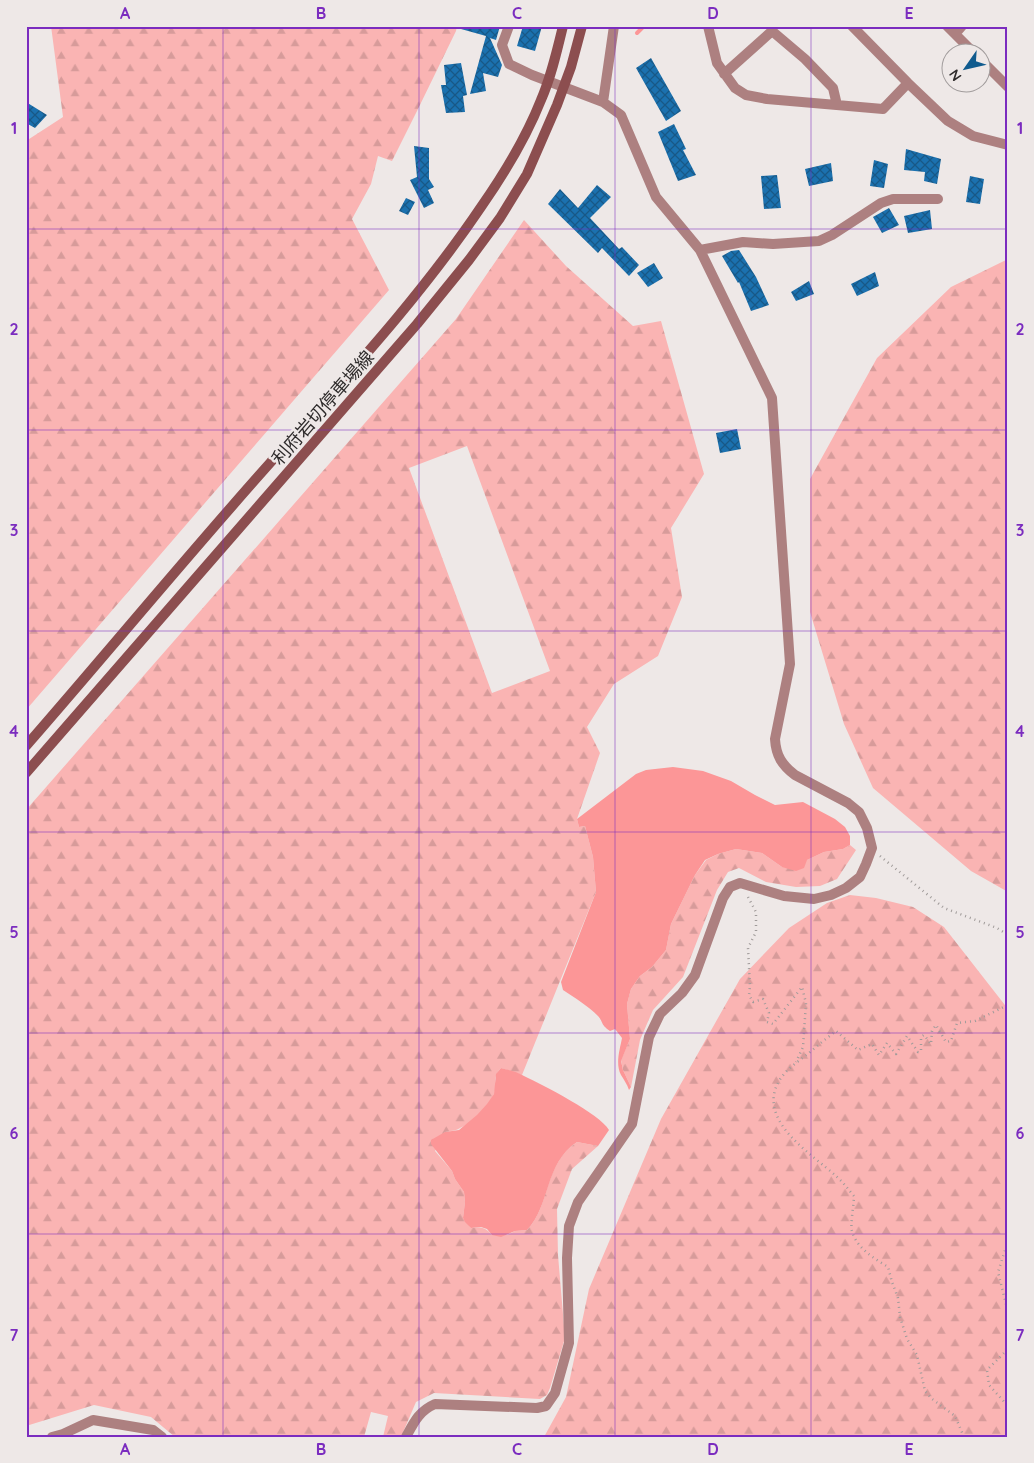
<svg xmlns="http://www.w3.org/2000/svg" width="1034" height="1463" font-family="Quicksand,'Noto Sans JP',sans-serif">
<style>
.forest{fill:url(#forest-firs);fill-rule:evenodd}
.water{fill:#fc9697}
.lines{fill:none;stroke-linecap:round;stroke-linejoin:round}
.stream{stroke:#fc9697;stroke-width:4}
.building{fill:url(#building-cross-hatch)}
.path{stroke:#a09b9a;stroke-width:2.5;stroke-dasharray:1 4;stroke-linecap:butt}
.minor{stroke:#ad8080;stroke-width:10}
.secondary{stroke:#8c4e4f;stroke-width:10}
.grid{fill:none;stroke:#7b2cbf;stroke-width:1;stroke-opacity:0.55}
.labels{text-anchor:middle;stroke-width:5;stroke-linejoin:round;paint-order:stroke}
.street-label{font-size:18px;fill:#2e2b2b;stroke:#eee8e7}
.neatline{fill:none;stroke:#7b2cbf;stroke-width:2}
.grid-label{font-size:16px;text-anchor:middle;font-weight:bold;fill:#7b2cbf}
</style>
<defs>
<pattern id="forest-firs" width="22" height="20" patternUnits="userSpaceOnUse" patternTransform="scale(1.25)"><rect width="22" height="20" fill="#fab4b3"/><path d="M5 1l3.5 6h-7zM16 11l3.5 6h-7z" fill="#d79b9a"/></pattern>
<pattern id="building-cross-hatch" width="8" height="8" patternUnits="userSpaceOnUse" patternTransform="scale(1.25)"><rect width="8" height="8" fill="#1b71af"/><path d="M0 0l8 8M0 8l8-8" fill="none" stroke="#185886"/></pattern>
</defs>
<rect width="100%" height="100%" fill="#eee8e7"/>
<path class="forest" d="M51 26H457L456 31 417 111 392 161 378 156 371 184 352 219 389 290 26 710V141L63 117Z
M524 220 566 266 633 326 661 321 704 474 671 528 682 597 658 656 614 684 587 727 600 753 577 819 579 827 585 826 593 857 596 892 522 1075 501 1068C491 1079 498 1083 494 1094 490 1105 471 1124 460 1128 456 1131 450 1131 445 1132L435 1151 452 1171 455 1179 464 1192 465 1202 463 1218 471 1228C481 1227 485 1227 492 1235H507L515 1231 527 1230C551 1205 543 1165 577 1142L598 1146 572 1169 557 1209 558 1255 565 1338 550 1388 547 1395 540 1399 434 1393 416 1402 401 1437H383L388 1416 371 1412 364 1437H175L151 1417 94 1405 26 1426V810L456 319ZM467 446 550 671 492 693 409 468Z
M1008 259V892L971 871 873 788 844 724 810 612V479L877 358 951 287Z
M850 845 856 850 837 879 820 886 796 887 766 882 739 868 728 872 717 890 683 977 653 1010 640 1040 631 1087 623 1070 621 1060 630 1039 627 1004 631 989 640 976 652 967 666 950 671 924 695 875 706 860 718 854 736 849 762 853 782 867 807 860 824 852 843 849Z
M850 895 876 898 913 907 944 927 1008 1009V1437H544L566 1397 589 1289 661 1119 740 979 789 928 827 903Z"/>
<path class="water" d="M673 767 703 771 731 781 755 795 775 805 803 802 835 819 845 827 850 836V845L843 849 824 852 807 860 804 868 796 871 782 867 762 853 736 849 718 854 705 860 695 875 671 924 666 950 652 967 640 976 631 989 627 1004 630 1039 621 1061 623 1070 631 1087 629 1090C627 1084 624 1080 621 1075 615 1064 620 1049 622 1038L615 1029 610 1031C600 1024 604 1023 598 1016 588 1006 575 998 563 990L561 982 596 892 593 857 585 826 579 827 577 819 636 774 646 770Z
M501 1068C509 1070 517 1072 524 1076 543 1085 600 1114 609 1130L598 1146 577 1142C544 1164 551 1205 527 1230L515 1231 501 1237 492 1235 487 1229 481 1227 471 1228 465 1222 463 1218 465 1202 464 1192 455 1179 452 1171 431 1144V1140L445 1132 459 1130 477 1115 487 1104 494 1094 496 1074Z"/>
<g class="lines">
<path class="stream" d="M637 33 644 26"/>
</g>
<path class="building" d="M461 26H500L496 40 490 38 502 65 498 77 483 73 486 91 470 94 486 36 461 29Z
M523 26H542L535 51 517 46Z
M651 58 681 111 666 121 636 68Z
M461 63 467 95 463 96 465 112 446 113 441 85H446L444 65Z
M26 102 47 115 35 128 26 123Z
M674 124 686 149 683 150 696 175 678 181 658 132Z
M414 146 429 148V179L434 187 428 190 434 203 424 208 410 180 417 177Z
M906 149 941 159 937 184 924 181 925 172 904 170Z
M874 160 888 164 884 188 870 186Z
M831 163 833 181 809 186 805 169Z
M777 175 781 208 764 209 761 176Z
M970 176 984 179 980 204 966 202Z
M597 185 611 197 590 218 619 249 622 247 639 265 629 276 602 248 598 253 548 204 560 189 578 208Z
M406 198 415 202 408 215 399 211Z
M889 208 899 225 882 233 873 217Z
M930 210 932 229 908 233 904 216Z
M739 250 756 277 769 305 751 311 739 282 738 283 722 256 731 251Z
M654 263 663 278 648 287 637 273Z
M875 272 879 286 857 296 851 284Z
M809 281 814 294 796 301 791 292Z
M737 429 741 449 720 453 716 433Z"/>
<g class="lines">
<path class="path" d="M880 856 944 908 997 928 1008 935
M748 897 756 912V932L748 948 750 986 749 995 753 1002 763 999 769 1013 767 1022 773 1024 802 987 806 1003 803 1047 796 1062
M1008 1181V1206
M1008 1241 998 1272 1007 1308H1008
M1008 1344 1005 1352 987 1370 989 1385 1008 1406
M964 1437 955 1416 932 1399 925 1391 917 1355 907 1339 900 1317 898 1298 892 1282 888 1267C874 1258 857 1249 852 1231 850 1225 854 1204 854 1196 848 1189 843 1182 836 1176 812 1154 756 1121 779 1081 786 1069 799 1061 809 1053 818 1045 827 1038 836 1031L858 1050 872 1044 879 1055 887 1043 896 1054 907 1036 918 1052 921 1051V1037L924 1035 931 1044 932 1031 936 1025 946 1042 951 1041 957 1023 975 1021 1008 1005"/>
<path class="minor" d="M708 26 717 63 735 88 746 95 767 99 883 109 908 83
M852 26 908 83 948 121 973 136 1008 145
M947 26 973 52
M955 34 962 26
M982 61 1008 87
M724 74 772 31 805 59 833 88 837 105
M603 102 614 26
M700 250 743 242 773 244 819 241 832 235 881 203 893 199H938
M52 1437 63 1434 93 1420 153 1430 162 1437
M406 1437C414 1422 419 1411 435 1404L537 1408 546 1406 555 1393 569 1343 567 1258 569 1226 578 1202 632 1124 649 1037 660 1014 682 993 695 975 723 898 730 887 740 883 784 896 814 899 831 895 846 888 860 877 866 864 872 848 867 828 859 812 848 803 795 775C782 765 776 756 775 739L790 664 772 398 700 250 656 197 621 115 603 102 532 75 509 64 502 45 509 26"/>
<path class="secondary" d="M26 746C108 652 187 556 270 463 343 380 419 299 481 207 504 174 526 138 541 100 551 77 557 51 563 26
M26 773 417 324 469 260 500 218 527 174 557 105 571 67 582 26"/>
</g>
<path class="grid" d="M223 26V1437M419 26V1437M615 26V1437M811 26V1437M26 229H1008M26 430H1008M26 631H1008M26 832H1008M26 1033H1008M26 1234H1008"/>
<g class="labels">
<g class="street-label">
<text transform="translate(323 408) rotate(-49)" y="6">利府岩切停車場線</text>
</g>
</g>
<rect width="1034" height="1463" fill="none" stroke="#eee8e7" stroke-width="55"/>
<g transform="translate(966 68) rotate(236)"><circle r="24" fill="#eee8e7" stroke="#a19c9c"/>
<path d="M0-4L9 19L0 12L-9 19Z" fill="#105b8e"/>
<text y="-8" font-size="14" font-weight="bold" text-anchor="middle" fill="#2e2b2b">N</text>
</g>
<rect x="28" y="28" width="978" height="1408" class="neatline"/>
<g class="grid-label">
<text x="125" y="19">A</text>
<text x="321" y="19">B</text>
<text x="517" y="19">C</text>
<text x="713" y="19">D</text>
<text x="909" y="19">E</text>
<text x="14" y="134">1</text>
<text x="1020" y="134">1</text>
<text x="14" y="335">2</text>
<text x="1020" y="335">2</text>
<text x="14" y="536">3</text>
<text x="1020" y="536">3</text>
<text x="14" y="737">4</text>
<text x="1020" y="737">4</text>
<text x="14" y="938">5</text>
<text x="1020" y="938">5</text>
<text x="14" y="1139">6</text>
<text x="1020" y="1139">6</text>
<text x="14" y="1341">7</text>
<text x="1020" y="1341">7</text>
<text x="125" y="1455">A</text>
<text x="321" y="1455">B</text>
<text x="517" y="1455">C</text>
<text x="713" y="1455">D</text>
<text x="909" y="1455">E</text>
</g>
</svg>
